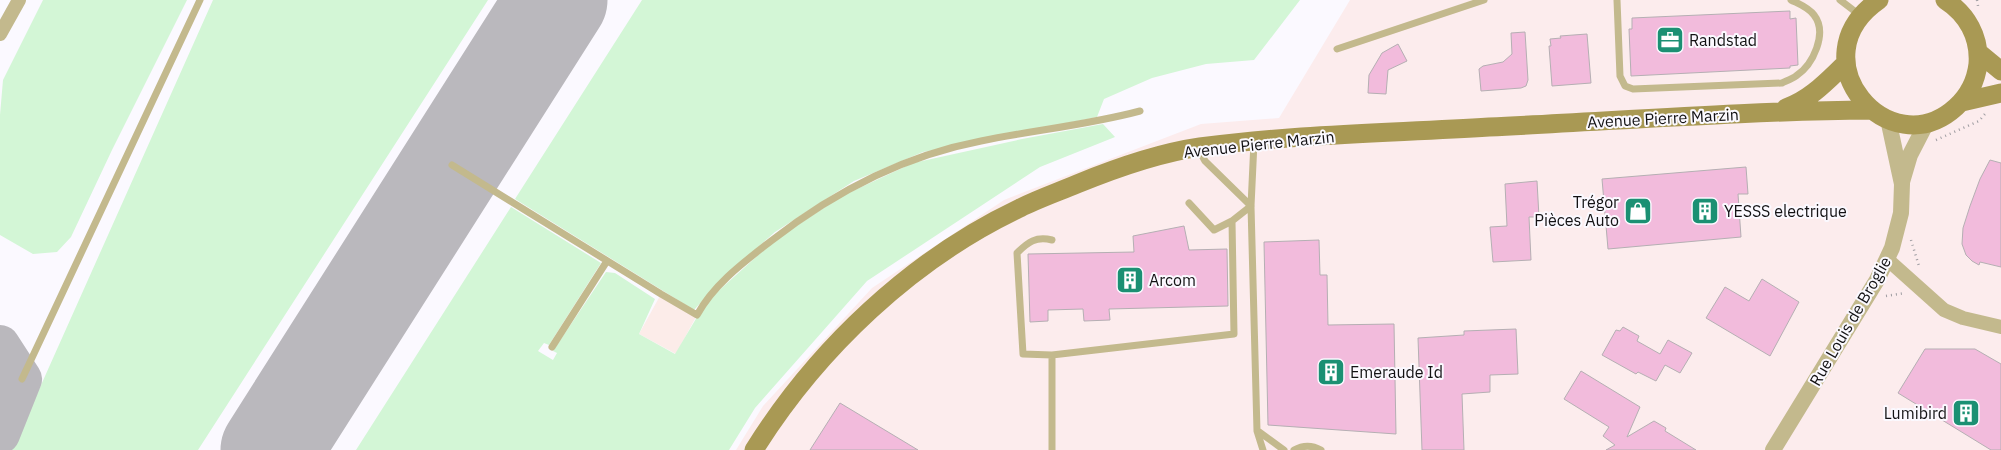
<svg xmlns="http://www.w3.org/2000/svg" width="2001" height="450" font-family="'IBM Plex Sans',sans-serif">
<style>
.commercial{fill:#fceced}
.industrial{fill:#fcece9}
.green{fill:#d3f6d6}
.lines{fill:none;stroke-linecap:round;stroke-linejoin:round}
.taxiway{stroke:#bab8bd;stroke-width:40}
.runway{stroke:#bab8bd;stroke-width:101}
.building{fill:#f2bbdc;stroke:#b5afb3}
.path{stroke:#9f9da2;stroke-width:2.5;stroke-dasharray:1 4;stroke-linecap:butt}
.service{stroke:#c3b98d;stroke-width:7}
.minor{stroke:#c3b98d;stroke-width:14}
.tertiary{stroke:#c3b98d;stroke-width:16}
.secondary{stroke:#a99954;stroke-width:19}
.labels{text-anchor:middle;stroke-width:4;stroke-linejoin:round;paint-order:stroke}
.poi-label{font-size:16px;fill:#131214;stroke:#fbf9ff;text-anchor:start}
.street-label{font-size:16px;fill:#131214;stroke:#fbf9ff}
</style>
<rect width="100%" height="100%" fill="#fbf9ff"/>
<path class="commercial" d="M1350 0H2001V450H736L763 406 872 288 1004 200 1201 124 1279 118Z"/>
<path class="industrial" d="M661 294 697 315 676 354 639 334Z"/>
<path class="green" d="M43 0H187L112 150 71 237 57 252 33 254 0 235V115L3 80Z
M213 0H488L198 450H12Z
M642 0H1300L1254 60 1206 64 1152 78 1104 99 1097 117 923 152 854 181 775 232 723 278 694 310 515 199Z
M1103 124 1115 137 1040 167 867 281 755 408 729 450H356L511 207 601 263 549 345 544 343 538 351 553 360 557 353 553 351 606 272 615 273 655 299 639 334 675 354 700 312 715 294 775 240 842 196 913 163 1022 139Z"/>
<g class="lines">
<path class="taxiway" d="M0 345 22 379 0 434"/>
<path class="runway" d="M271 450 557 0"/>
</g>
<path class="building" d="M1790 11V19L1796 18 1798 65 1790 66V68L1631 76 1629 29H1632V18Z
M1525 32 1528 80 1526 86 1521 88 1481 91 1479 69 1483 66 1503 62 1512 54 1511 33Z
M1587 34 1591 83 1552 86 1549 46H1551L1550 39 1561 38 1560 36Z
M1398 44 1407 61 1388 70 1386 94 1368 93 1369 75 1382 53Z
M1990 160 2001 163V267L1980 262 1979 265 1972 261 1966 255 1962 244 1963 228 1970 206 1980 179Z
M1746 167 1748 194H1738L1741 237 1608 249 1602 179Z
M1537 181 1539 217H1529L1531 260 1493 262 1490 227 1507 226 1505 184Z
M1184 226 1189 250 1227 249 1228 306 1109 309 1110 320 1084 321 1083 309 1048 310V321L1030 322 1028 254 1134 252 1133 236Z
M1319 240 1320 275H1327L1328 325 1394 324 1396 434 1268 425 1264 242Z
M1762 279 1799 302 1770 356 1706 318 1725 287 1749 301Z
M1623 327 1639 336 1637 341 1660 354 1668 340 1692 353 1680 373 1665 365 1656 381 1638 372 1636 374 1602 355 1616 330 1620 331Z
M1516 329 1518 374 1490 375V392L1462 394 1464 450H1422L1418 338 1464 335V331Z
M1925 349H1975L2001 364V450H1991L1898 393Z
M1581 371 1640 407 1627 437 1654 421 1666 428 1665 431 1696 450H1606L1615 445 1603 436 1609 427 1564 399Z
M840 403 918 450H810Z"/>
<g class="lines">
<path class="path" d="M1977 0 1978 6
M1936 140 1979 121 1985 114
M1911 240 1919 266 1918 268
M1886 296 1905 293"/>
<path class="service" d="M1617 0 1620 76 1625 86 1633 89 1782 83C1786 81 1792 79 1796 76 1813 65 1828 33 1814 15 1808 7 1799 4 1791 0
M1840 0 1861 16
M1337 49 1484 0
M1254 142 1251 206 1257 431 1263 450
M1198 148 1205 161 1251 206
M452 165 661 294 697 315C714 284 744 262 771 241 834 192 902 156 981 141 1034 130 1088 125 1140 111
M1189 203 1214 230 1232 221 1251 206
M1052 240C1036 236 1028 242 1017 253L1023 354 1052 355V450
M552 347 607 261
M1052 355 1234 334 1232 221
M22 379 200 0
M1258 431 1284 450
M1294 450C1303 445 1312 445 1321 450"/>
<path class="minor" d="M0 34 19 0
M1887 259 1944 310 1963 318 2001 327"/>
<path class="tertiary" d="M1902 182 1910 155 1927 122
M1773 450 1877 280 1892 248 1901 213 1902 184 1888 119"/>
<path class="secondary" d="M1879 0C1795 58 1889 168 1956 107 1968 96 1976 81 1978 64 1980 37 1967 14 1945 0
M1978 52 2001 71
M1962 102 2001 93
M1786 108C1811 99 1827 81 1846 63
M754 450C817 349 912 259 1020 208 1038 199 1058 192 1077 184 1116 168 1158 153 1200 147 1296 134 1393 133 1489 127 1617 121 1744 111 1871 110"/>
</g>
<defs>
<g id="office-square" transform="scale(1.4375)"><rect x="-9" y="-9" width="18" height="18" rx="4" fill="#1b9073" stroke="#fbf9ff"/><path d="M-6-3h4V-5.5h4V-3h4V5H-6ZM-1-4.5V-3h2v-1.5ZM-6 0V1H6V0Z" fill="#fff"/></g>
<g id="shop-square" transform="scale(1.4375)"><rect x="-9" y="-9" width="18" height="18" rx="4" fill="#1b9073" stroke="#fbf9ff"/><path d="M-5-2.5h2.3a2.7 3.5 0 0 1 5.4 0H5L5.5 6h-11ZM-1.5-2.5h3a1.5 2.3 0 0 0-3 0Z" fill="#fff"/></g>
<g id="building-square" transform="scale(1.4375)"><rect x="-9" y="-9" width="18" height="18" rx="4" fill="#1b9073" stroke="#fbf9ff"/><path d="M-4-6H4V6H1V3H-1V6H-4ZM-2.5-4.3h1.7v1.8h-1.7ZM.8-4.3h1.7v1.8H.8ZM-2.5-1h1.7V.8h-1.7ZM.8-1h1.7V.8H.8Z" fill="#fff"/></g>
</defs>
<g fill-rule="evenodd">
<use href="#office-square" x="1670" y="40"/>
<use href="#shop-square" x="1638" y="211"/>
<use href="#building-square" x="1705" y="211"/>
<use href="#building-square" x="1130" y="280"/>
<use href="#building-square" x="1331" y="372"/>
<use href="#building-square" x="1966" y="413"/>
</g>
<g class="labels">
<g class="poi-label">
<text x="1689" y="46">Randstad</text>
<text x="1619" y="208" text-anchor="end">Trégor<tspan x="1619" dy="18">Pièces Auto</tspan></text>
<text x="1724" y="217">YESSS electrique</text>
<text x="1149" y="286">Arcom</text>
<text x="1350" y="378">Emeraude Id</text>
<text x="1947" y="419" text-anchor="end">Lumibird</text>
</g>
<g class="street-label">
<text transform="translate(1663 118) rotate(-3)" y="6">Avenue Pierre Marzin</text>
<text transform="translate(1259 144) rotate(-6)" y="6">Avenue Pierre Marzin</text>
<text transform="translate(1850 321) rotate(-60)" y="6">Rue Louis de Broglie</text>
</g>
</g>
</svg>
